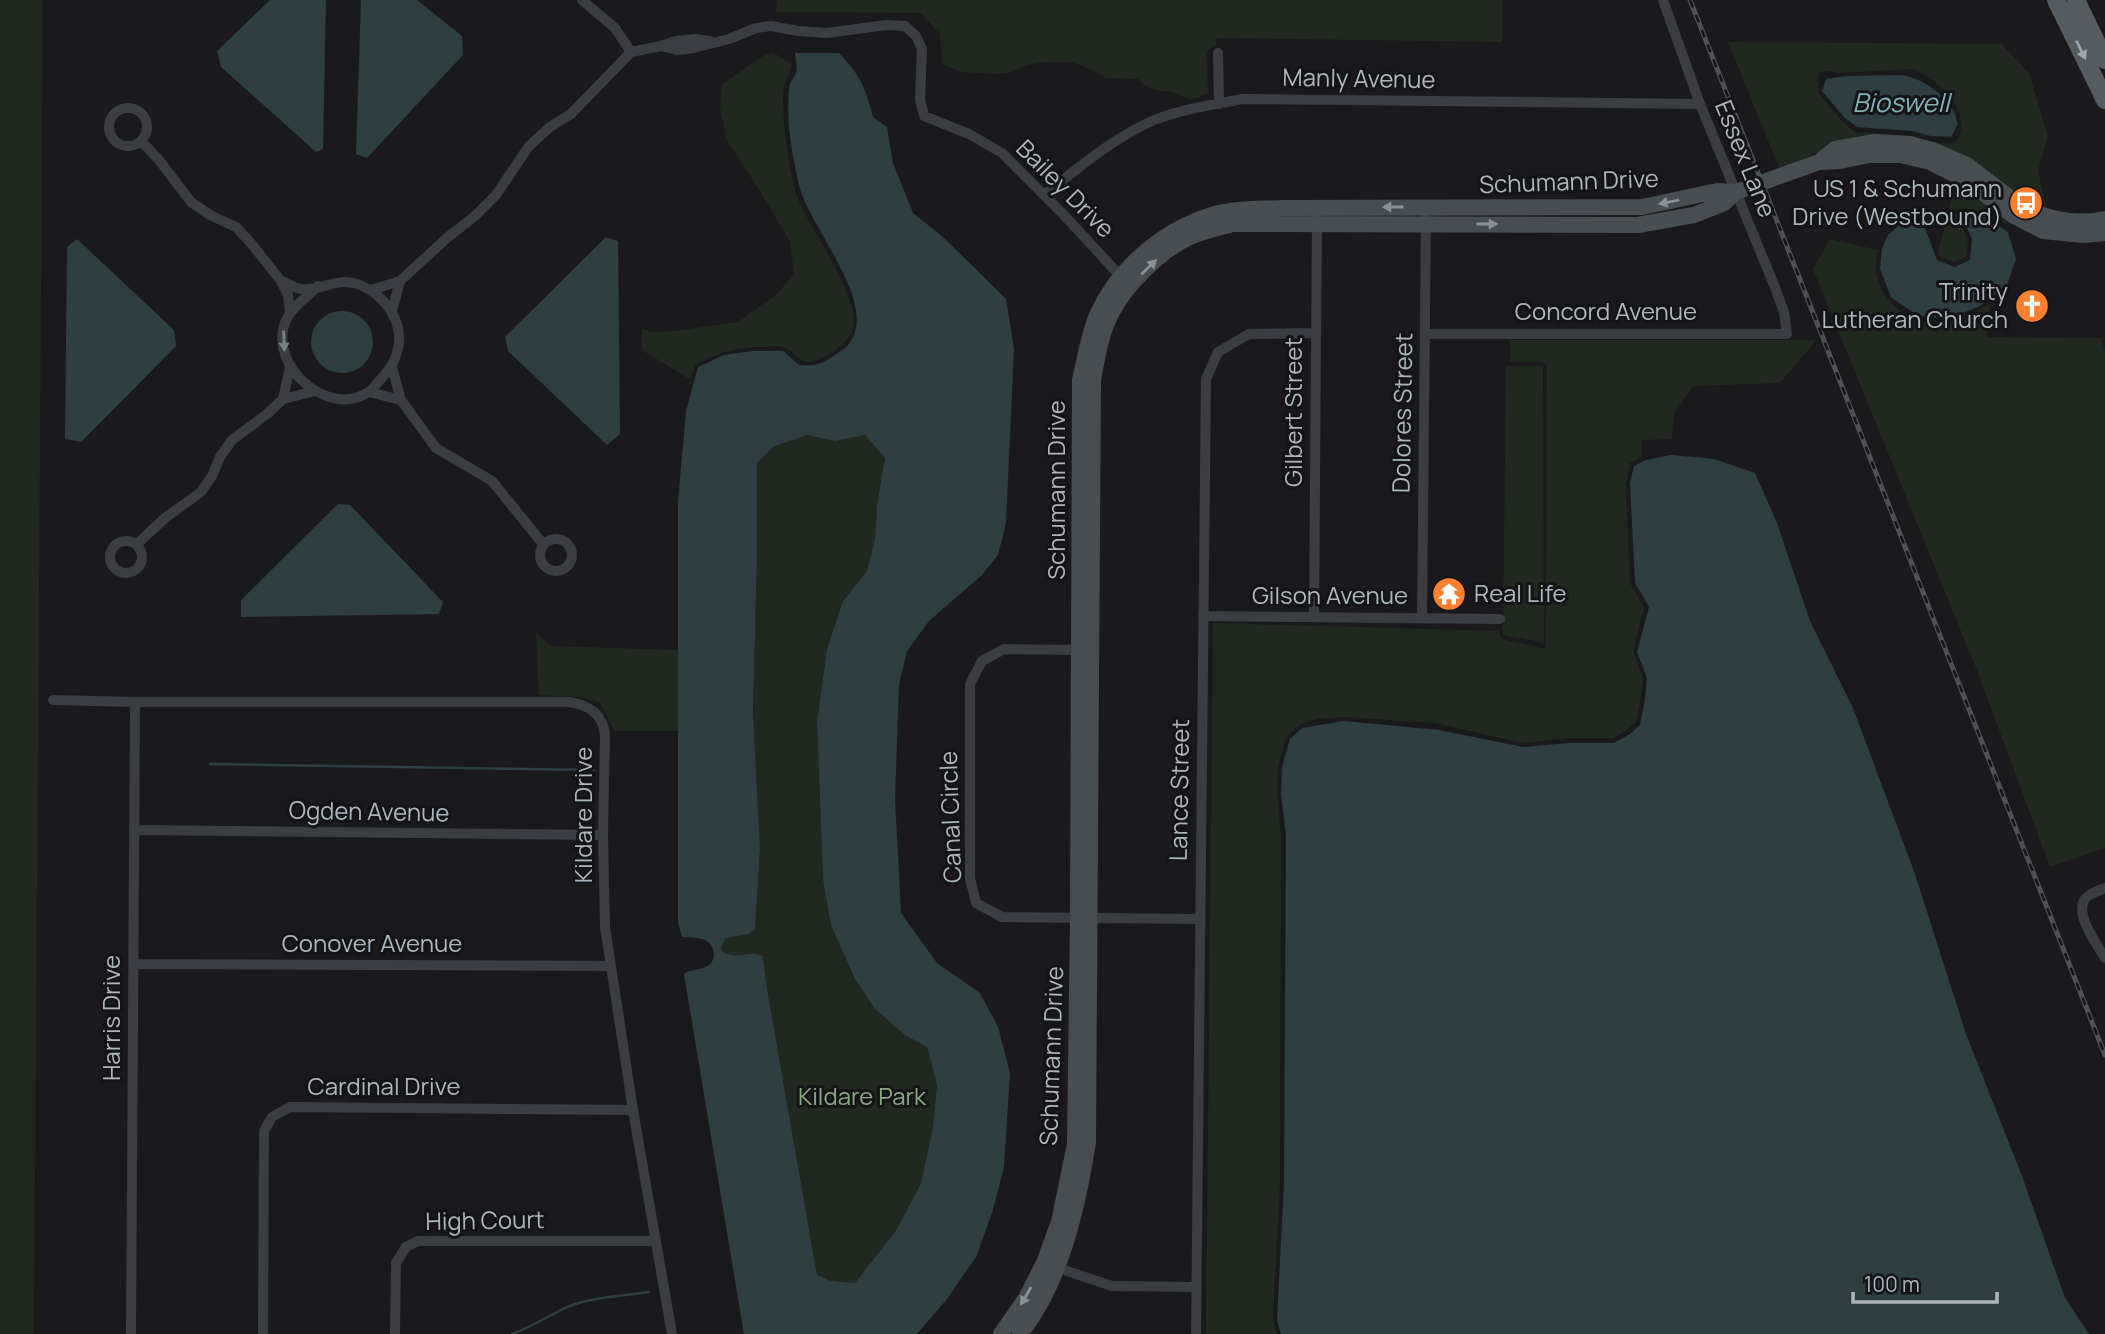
<svg xmlns="http://www.w3.org/2000/svg" width="2105" height="1334" font-family="Manrope,sans-serif">
<style>
.green{fill:#20281f;fill-rule:evenodd}
.water{fill:#2e3f42;fill-rule:evenodd}
.lines{fill:none;stroke-linecap:round;stroke-linejoin:round}
.stream{stroke:#2e3f42;stroke-width:2.5}
.street{stroke:#3a3e42;stroke-width:10}
.secondary{stroke:#484d52;stroke-width:16}
.primary{stroke:#565b61;stroke-width:18}
.rail-casing{stroke:#4d5257;stroke-width:5}
.rail{stroke:#151518;stroke-width:2.5;stroke-dasharray:8;stroke-linecap:butt}
.oneway{fill:#9aa4ab}
.oneway2{fill:#889198}
.oneway3{fill:#788086}
.labels{text-anchor:middle;stroke-width:6;stroke-linejoin:round;paint-order:stroke}
.street-label{font-size:24px;fill:#abb6bd;stroke:#151518}
.poi-label{font-size:24px;fill:#abb6bd;stroke:#151518;text-anchor:end}
.park-label{font-size:24px;fill:#89aa81;stroke:#151518}
.water-label{font-size:26px;font-style:italic;fill:#80afba;stroke:#151518}
</style>
<rect width="100%" height="100%" fill="#1a1a1d"/>
<path class="green" d="M0 0H43L34 1334H0Z
M777 0H1502V42L1217 38 1216 46 1210 49 1207 53 1208 93 1190 100 1173 92 1160 91 1147 87 1138 79 1105 78 1102 74 1072 62H1047L1026 65 1012 72 998 74 962 72 942 64 940 34 921 13 776 12Z
M1728 42 2001 44 2029 73 2048 136 2038 171 2047 211 2024 202 1960 156 1823 150 1780 170ZM1914 69C1935 81 1964 101 1961 128 1960 135 1960 137 1954 143H1940L1911 136 1855 132 1841 120 1818 92 1819 73 1827 71 1840 73Z
M773 52 792 65C791 72 786 78 784 85 780 108 789 173 797 196 808 227 864 300 852 331 847 344 832 353 820 359 799 369 797 351 783 347 779 345 772 347 767 347 737 347 723 351 696 364L691 377 688 378 642 350V329L653 332 675 331 738 322 777 294 794 273 790 242 760 191 726 139 720 107 722 84 763 56Z
M1956 180 2006 220 2007 225 1983 211 1961 214 1959 219 1968 241 1966 257 1955 262 1940 257 1938 252Z
M1830 239 1878 250C1877 257 1875 265 1876 272 1884 308 1913 327 1950 323 1963 322 1978 310 1990 304L1987 337 2101 338 2105 352V848L2050 867 1978 673 1813 269Z
M1510 340H1817L1780 383 1693 386 1674 414 1672 439 1642 440V457L1630 463 1626 483 1630 583 1644 608 1633 651 1643 679 1641 698 1636 722 1627 730 1613 738H1568L1523 743 1435 723 1344 717 1316 719 1299 725 1286 737 1278 767 1277 795 1281 835 1280 1181 1273 1321 1277 1334H1206L1213 623 1499 631 1501 639 1543 648 1546 647 1547 366 1543 362H1510Z
M1506 366H1543L1544 643 1503 635Z
M807 435 835 441 865 435 885 457 877 505 875 539 867 571 843 601 827 649 817 721 823 879 905 1035 927 1047 937 1085 933 1127 921 1183 897 1229 855 1283 831 1281 817 1275 766 983 763 956 744 954 730 956 721 951V948L726 938 749 934 755 929 760 849 753 711 757 557V463L773 447Z
M536 633 551 646 678 650V731H614L600 702 580 697 539 695Z"/>
<path class="water" d="M270 0H326L323 149 316 152 221 67 217 51Z
M361 0H417L462 36 463 55 367 158 356 154Z
M795 53H839C861 76 865 87 873 117L887 127 893 163 913 213 943 237 1006 299 1014 349 1006 523 998 555 982 575 929 621 907 651 899 685 895 799 901 913 937 963 980 993 998 1027 1010 1073 1004 1167 992 1213 976 1257 947 1299 917 1334H744L684 974C691 968 703 971 710 964 717 958 714 944 705 940 699 937 689 938 682 937L678 923V501L686 411 698 367 724 355 753 351H783L799 365C819 366 821 364 838 353 894 319 808 228 799 185 792 154 786 122 789 89 789 82 795 77 797 70 797 65 795 58 795 53ZM807 435 835 441 865 435 885 458 877 505 875 539 867 571 843 601 827 649 817 721 823 879 831 925 855 979 875 1009 905 1035 927 1047 937 1085 933 1127 921 1183 897 1229 855 1283 831 1281 817 1275 766 983 763 956C749 949 735 961 722 951L721 947 726 938 749 934 755 929 760 849 753 711 757 557V463L773 447Z
M1901 75C1919 77 1942 92 1952 108 1955 112 1956 119 1958 124L1951 137 1931 136 1912 131 1857 127 1844 117 1822 91 1826 79 1847 76Z
M1982 216 2008 232 2016 259 2007 285 1980 306 1951 318 1918 316 1891 297 1880 269 1882 248 1888 235 1903 222 1925 228 1937 260 1955 267 1970 260 1972 240 1963 218Z
M606 237 618 241 620 434 607 445 508 351 505 337Z
M77 239 174 330 176 346 81 442 65 439 67 247Z
M311 342a31 31 0 1 1 62 0a31 31 0 1 1-62 0Z
M1671 455 1714 459 1755 473 1777 523 1810 621 1853 708 1915 874 1966 1034 2022 1176 2065 1298 2089 1334H1281L1277 1321 1284 1182 1286 835 1281 794 1282 767 1290 739 1302 728 1344 721 1439 730 1523 747 1569 743H1614L1630 734 1640 725 1645 699 1647 678 1637 652 1649 607 1635 583 1630 483 1634 466 1646 460Z
M338 504 350 505 443 602 439 614 241 617V600Z"/>
<g class="lines">
<path class="stream" d="M210 764 594 770
M512 1334C532 1327 548 1316 567 1307 592 1297 622 1296 649 1292"/>
<path class="street" d="M582 0 615 28 631 52
M661 46 677 50 694 48 729 39 756 28 771 26 798 31 827 33 886 25 905 26 916 36 922 49 920 100 924 116 969 134 1002 153 1063 214 1123 279
M631 52 661 46 676 41 695 39 710 41
M1218 53 1219 104
M109 127a19 19 0 1 1 38 0a19 19 0 1 1-38 0Z
M141 141 159 160 191 202 210 215 236 227 250 242 281 281 288 295 290 313
M1044 195C1078 168 1112 139 1152 121 1181 109 1212 105 1242 99L1700 104
M281 281C287 283 294 288 301 289 326 292 339 272 368 289 386 299 401 321 399 342 397 358 392 367 381 379 377 383 374 388 370 391 326 423 258 356 291 312 298 303 309 295 318 286
M371 290 400 281 448 237 475 216 496 195 529 146 550 127 571 114 631 52
M392 311 400 281
M1425 334H1787L1784 312 1774 285 1700 104 1663 0
M392 367 401 400 436 448 492 481 543 544
M369 392 401 400
M283 399 315 391
M540 555a16 16 0 1 1 32 0a16 16 0 1 1-32 0Z
M110 557a16 16 0 1 1 32 0a16 16 0 1 1-32 0Z
M137 544 165 518 201 492 212 476 220 457 232 440 267 414 283 399 290 367
M1203 616 1500 619
M1314 617 1317 218
M1422 618 1426 218
M1085 650 1004 649 982 661 970 684V878L976 903 1002 917 1200 919
M53 700 135 702H569C589 705 603 714 605 735L603 835 605 927 633 1110 672 1334
M134 830 603 835
M2105 888C2098 891 2089 893 2085 899 2074 914 2097 944 2105 958
M134 964 610 966
M1052 1266 1112 1286 1196 1287
M131 1334 135 702
M263 1334 264 1131 272 1117 290 1107 633 1110
M395 1334 396 1263 406 1247 418 1241H656
M1196 1334 1206 379 1218 352 1249 334 1316 333"/>
<path class="secondary" d="M1819 162 1835 149 1875 142 1910 144 1935 151 1967 165 2022 207C2048 219 2077 225 2105 219
M1001 1334 1026 1298 1044 1263 1059 1222 1075 1144 1078 917 1080 380C1085 358 1089 333 1098 313 1120 265 1168 226 1219 213 1239 208 1262 209 1283 208L1642 207 1717 191 1736 192
M1020 1334C1061 1283 1078 1206 1088 1142L1093 380C1097 357 1101 333 1112 312 1127 284 1161 250 1190 237 1203 231 1219 228 1232 224L1638 225 1694 215 1724 203 1736 192 1819 162 1840 161 1869 155H1901L1930 162 1966 180 2014 216 2043 231 2083 235 2105 233"/>
<path class="primary" d="M2056 0 2105 100
M2076 0 2105 60"/>
<g class="rail-casing">
<path id="rail" d="M1690 0 2105 1055"/>
</g>
<use href="#rail" class="rail"/>
</g>
<defs><path id="oneway-solid" d="M-6-.8H1V-3.2L6.5 0L1 3.2V.8H-6Z" transform="scale(1.75)"/></defs>
<use class="oneway" href="#oneway-solid" transform="translate(2081 50) rotate(64)"/>
<g class="oneway2">
<use href="#oneway-solid" transform="translate(1669 202) rotate(169)"/>
<use href="#oneway-solid" transform="translate(1393 207) rotate(-180)"/>
<use href="#oneway-solid" transform="translate(1487 224)"/>
<use href="#oneway-solid" transform="translate(1149 267) rotate(-44)"/>
<use href="#oneway-solid" transform="translate(1026 1296) rotate(120)"/>
</g>
<use class="oneway3" href="#oneway-solid" transform="translate(284 341) rotate(88)"/>
<defs>
<g id="bus-disc" transform="scale(1.75)"><circle r="9.5" fill="#ff812f" stroke="#151518"/><path d="M-5-6H5V4H4V6H2V4H-2V6H-4V4H-5ZM-3.5-4V0h7V-4ZM-3.5 1.2v1.5H-2V1.2ZM2 1.2v1.5H3.5V1.2Z" fill="#fff"/></g>
<g id="church-disc" transform="scale(1.75)"><circle r="9.5" fill="#ff812f" stroke="#151518"/><path d="M-1.2-6h2.4v3.5h3.3v2.4h-3.3V6h-2.4V-.1h-3.3v-2.4h3.3Z" fill="#fff"/></g>
<g id="temple-disc" transform="scale(1.75)"><circle r="9.5" fill="#ff812f" stroke="#151518"/><path d="M0-6L5-2H3V0L6.5 2.5H4V6H1.5V3h-3V6H-4V2.5H-6.5L-3 0V-2H-5Z" fill="#fff"/></g>
</defs>
<g fill-rule="evenodd">
<use href="#bus-disc" x="2026" y="203"/>
<use href="#church-disc" x="2032" y="306"/>
<use href="#temple-disc" x="1449" y="594"/>
</g>
<g class="labels">
<g class="street-label">
<text transform="translate(1359 79) rotate(1)" y="8">Manly Avenue</text>
<text transform="translate(1745 159) rotate(68)" y="8">Essex Lane</text>
<text transform="translate(1569 182) rotate(-2)" y="8">Schumann Drive</text>
<text transform="translate(1065 189) rotate(45)" y="8">Bailey Drive</text>
<text x="1606" y="320">Concord Avenue</text>
<text transform="translate(1294 412) rotate(-90)" y="8">Gilbert Street</text>
<text transform="translate(1403 413) rotate(-89)" y="8">Dolores Street</text>
<text transform="translate(1057 490) rotate(-90)" y="8">Schumann Drive</text>
<text x="1330" y="604">Gilson Avenue</text>
<text transform="translate(1180 790) rotate(-89)" y="8">Lance Street</text>
<text transform="translate(369 812) rotate(1)" y="8">Ogden Avenue</text>
<text transform="translate(584 815) rotate(-90)" y="8">Kildare Drive</text>
<text transform="translate(951 817) rotate(-92)" y="8">Canal Circle</text>
<text x="372" y="952">Conover Avenue</text>
<text transform="translate(112 1018) rotate(-90)" y="8">Harris Drive</text>
<text transform="translate(1052 1056) rotate(-88)" y="8">Schumann Drive</text>
<text x="384" y="1095">Cardinal Drive</text>
<text transform="translate(485 1221) rotate(-1)" y="8">High Court</text>
</g>
<g class="poi-label">
<text x="2002" y="197">US 1 &amp; Schumann<tspan x="2002" dy="28">Drive (Westbound)</tspan></text>
<text x="2008" y="300">Trinity<tspan x="2008" dy="28">Lutheran Church</tspan></text>
<text x="1474" y="602" text-anchor="start">Real Life</text>
</g>
<g class="park-label">
<text x="862" y="1105">Kildare Park</text>
</g>
<g class="water-label">
<text x="1901" y="112">Bioswell</text>
</g>
</g>
<path d="M1853 1292v10h144v-10" fill="none" stroke="#abb6bd" stroke-width="3.5"/>
<text x="1864" y="1292" font-size="21" fill="#abb6bd" stroke="#151518" stroke-width="5" paint-order="stroke">100 m</text>
</svg>
